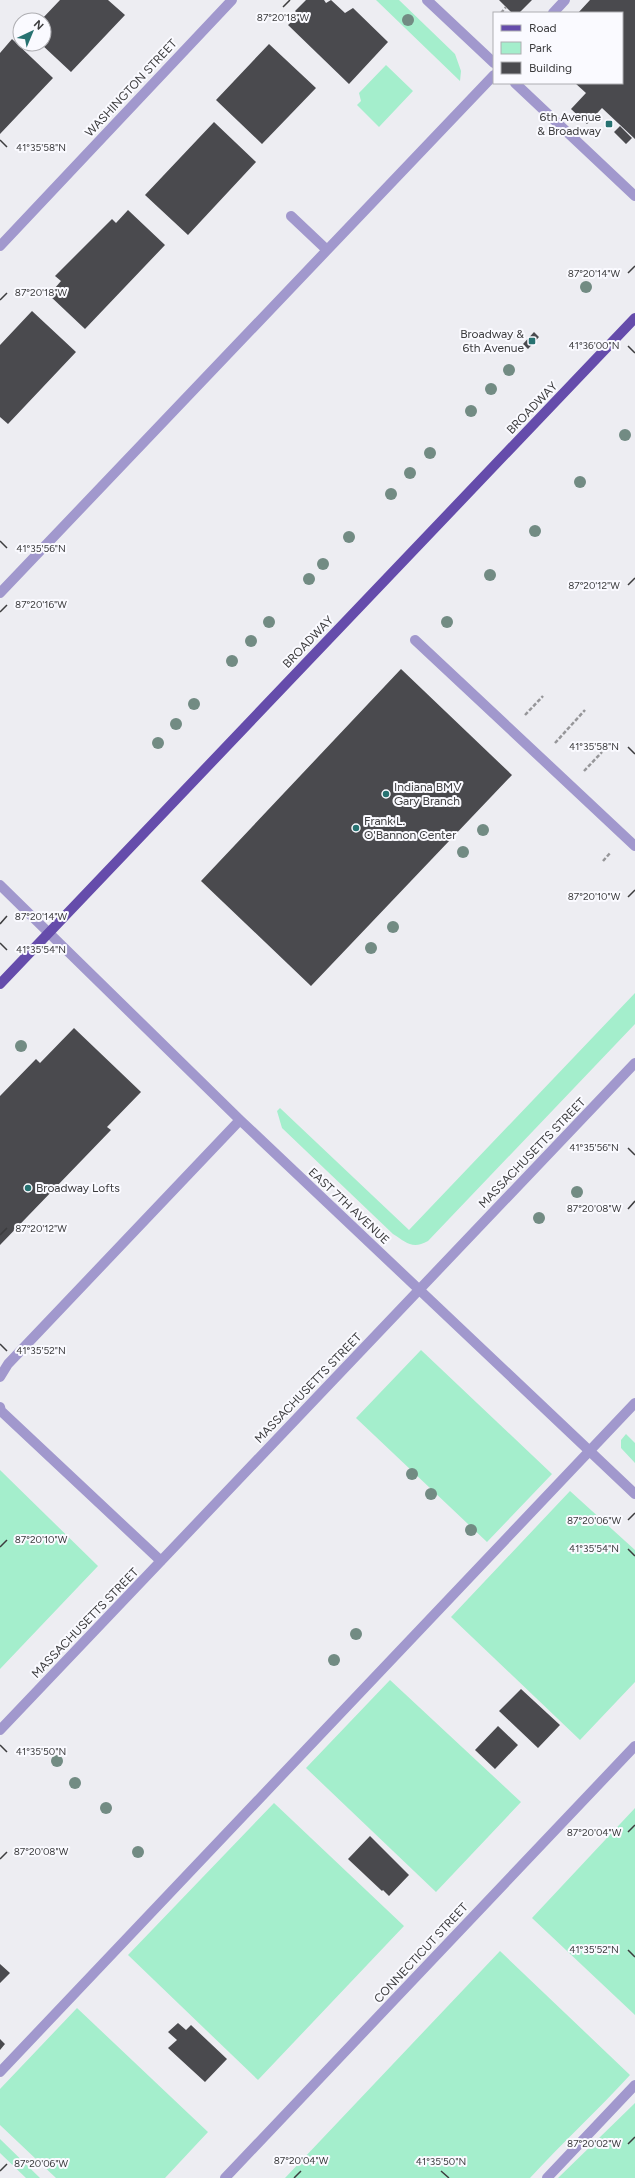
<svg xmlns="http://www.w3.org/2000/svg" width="635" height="2178" font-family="Figtree,sans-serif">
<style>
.green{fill:#a4eecc}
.building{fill:#4a4a4e}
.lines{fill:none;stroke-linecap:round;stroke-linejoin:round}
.path{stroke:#969699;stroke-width:2.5;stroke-dasharray:4 2;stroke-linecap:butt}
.minor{stroke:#a198cd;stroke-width:10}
.major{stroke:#654cab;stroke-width:10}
.tree{fill:#728b83}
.ticks{fill:none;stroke:#3c3c3e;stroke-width:1.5}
.poi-dot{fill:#277271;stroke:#fafaff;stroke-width:1.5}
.labels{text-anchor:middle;stroke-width:4;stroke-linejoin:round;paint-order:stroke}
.street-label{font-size:12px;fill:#3c3c3e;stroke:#fafaff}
.poi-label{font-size:12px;fill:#3c3c3e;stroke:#fafaff;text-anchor:start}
.ticks-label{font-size:10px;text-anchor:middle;fill:#3c3c3e;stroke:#fafaff;stroke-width:4;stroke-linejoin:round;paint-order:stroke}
</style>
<rect width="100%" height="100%" fill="#ededf2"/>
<path class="green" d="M376 0H399L455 54 461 71 460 81Z
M386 65 413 91 379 127 357 105 361 101 359 93Z
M635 993V1024L428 1241C412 1250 406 1242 393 1234L282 1128 277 1111 280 1108 409 1230Z
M421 1350 552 1474 487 1542 356 1418Z
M626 1434 635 1443V1463L621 1448V1440Z
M0 1470 98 1566 0 1669Z
M570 1491 635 1550V1682L580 1740 451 1617Z
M390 1680 521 1802 436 1892 306 1768Z
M274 1803 404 1926 258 2080 128 1955Z
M635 1808V2015L532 1918Z
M500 1951 630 2075C598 2110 562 2143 530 2178H285Z
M77 2008 208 2132 165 2178H56L0 2125V2089Z
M635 2103V2178H558Z
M0 2139 40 2178H26L0 2153Z"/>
<path class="building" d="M60 0H108L125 15 71 72 41 44H44V20H41Z
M306 0H324L326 3 331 0 345 13 353 8 388 42 349 84 288 25 299 15 295 11Z
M499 0H532L519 13H512Z
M590 0H635V139L602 108 587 124 571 109 586 93 575 83H622V13H578Z
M12 39 53 78 0 134V53Z
M269 44 316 88 262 144 216 100Z
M214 122 256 162 188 235 145 195Z
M620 126 632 138 626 144 614 132Z
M128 210 165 245 85 329 49 295 61 281 55 276 112 219 116 223Z
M32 311 76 352 8 424 0 417V345Z
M534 332 539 337 528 349 523 344Z
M401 669 512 775 311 986 201 881Z
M74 1028 141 1092 107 1127 111 1130 0 1245V1096L36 1059 40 1063Z
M521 1689 560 1725 538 1748 499 1711Z
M498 1726 518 1745 495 1769 475 1750Z
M370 1836 409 1875 389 1896 383 1890 382 1891 348 1859Z
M0 1964 10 1973 0 1983Z
M178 2023 186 2030 191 2025 227 2059 205 2082 168 2048 177 2040 168 2032Z
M0 2039 5 2044 0 2050Z"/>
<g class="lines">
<path class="path" d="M501 13 506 7
M525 715 543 696
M555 743 585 710
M584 771 602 752
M603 861 611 852"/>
<path class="minor" d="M427 0 494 63
M553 13 565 0
M515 83 635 196
M291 216 327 250
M0 246 232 0
M0 593 494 75
M415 640 635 846
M0 885 240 1120 635 1494
M0 1377 8 1364 240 1120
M0 1407 1 1411 161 1561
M0 1730 635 1063
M0 2072 635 1403
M225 2178 635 1746
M547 2178 635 2085"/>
<path class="major" d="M0 984 635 318"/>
</g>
<g class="tree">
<circle cx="408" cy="20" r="6"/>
<circle cx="586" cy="287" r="6"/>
<circle cx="509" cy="370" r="6"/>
<circle cx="491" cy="389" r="6"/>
<circle cx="471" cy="411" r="6"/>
<circle cx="625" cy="435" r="6"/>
<circle cx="430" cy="453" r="6"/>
<circle cx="410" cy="473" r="6"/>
<circle cx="580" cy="482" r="6"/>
<circle cx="391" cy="494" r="6"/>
<circle cx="535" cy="531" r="6"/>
<circle cx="349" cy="537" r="6"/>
<circle cx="323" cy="564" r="6"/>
<circle cx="490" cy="575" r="6"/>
<circle cx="309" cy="579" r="6"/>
<circle cx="269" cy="622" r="6"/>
<circle cx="447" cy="622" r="6"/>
<circle cx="251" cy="641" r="6"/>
<circle cx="232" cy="661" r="6"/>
<circle cx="194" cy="704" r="6"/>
<circle cx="176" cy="724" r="6"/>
<circle cx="158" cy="743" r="6"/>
<circle cx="483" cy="830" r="6"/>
<circle cx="463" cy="852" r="6"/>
<circle cx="393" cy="927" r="6"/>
<circle cx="371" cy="948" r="6"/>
<circle cx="21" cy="1046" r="6"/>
<circle cx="577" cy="1192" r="6"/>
<circle cx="539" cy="1218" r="6"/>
<circle cx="412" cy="1474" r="6"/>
<circle cx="431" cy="1494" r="6"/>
<circle cx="471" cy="1530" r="6"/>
<circle cx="356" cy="1634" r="6"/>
<circle cx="334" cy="1660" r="6"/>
<circle cx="57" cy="1761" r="6"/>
<circle cx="75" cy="1783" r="6"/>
<circle cx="106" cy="1808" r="6"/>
<circle cx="138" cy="1852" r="6"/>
</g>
<path class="ticks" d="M283 7 290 0M0 140 7 147M628 273 635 266M0 300 7 293M628 346 635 353M0 541 7 548M628 585 635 578M0 612 7 605M628 747 635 754M628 897 635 890M0 924 7 916M0 943 7 950M628 1148 635 1155M628 1209 635 1201M0 1235 7 1228M0 1344 7 1351M628 1520 635 1513M0 1547 7 1540M628 1549 635 1556M0 1745 7 1752M628 1832 635 1825M0 1859 7 1852M628 1950 635 1957M628 2144 635 2137M0 2171 7 2164M441 2171 449 2178M294 2178 301 2171"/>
<g class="poi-dot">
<rect x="605" y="120" width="8" height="8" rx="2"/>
<rect x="528" y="337" width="8" height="8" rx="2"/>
<circle cx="386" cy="794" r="4"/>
<circle cx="356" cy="828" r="4"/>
<circle cx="28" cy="1188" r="4"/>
</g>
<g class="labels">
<g class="street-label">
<text transform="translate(131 88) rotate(-47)" y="4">WASHINGTON STREET</text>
<text transform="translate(532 408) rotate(-46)" y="4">BROADWAY</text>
<text transform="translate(308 642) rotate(-46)" y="4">BROADWAY</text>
<text transform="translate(532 1153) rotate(-46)" y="4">MASSACHUSETTS STREET</text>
<text transform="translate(349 1206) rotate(43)" y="4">EAST 7TH AVENUE</text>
<text transform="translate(308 1388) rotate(-46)" y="4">MASSACHUSETTS STREET</text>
<text transform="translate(85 1623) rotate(-46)" y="4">MASSACHUSETTS STREET</text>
<text transform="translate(421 1953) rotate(-47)" y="4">CONNECTICUT STREET</text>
</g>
<g class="poi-label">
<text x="601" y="121" text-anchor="end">6th Avenue<tspan x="601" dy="14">&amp; Broadway</tspan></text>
<text x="524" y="338" text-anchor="end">Broadway &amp;<tspan x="524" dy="14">6th Avenue</tspan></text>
<text x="394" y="791">Indiana BMV<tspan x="394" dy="14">Gary Branch</tspan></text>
<text x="364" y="825">Frank L.<tspan x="364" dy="14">O'Bannon Center</tspan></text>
<text x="36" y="1192">Broadway Lofts</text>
</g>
</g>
<g class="ticks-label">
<text x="283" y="21">87°20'18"W</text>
<text x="41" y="151">41°35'58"N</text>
<text x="594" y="277">87°20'14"W</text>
<text x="41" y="296">87°20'18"W</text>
<text x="594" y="349">41°36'00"N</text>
<text x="41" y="552">41°35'56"N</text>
<text x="594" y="589">87°20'12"W</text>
<text x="41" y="608">87°20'16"W</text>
<text x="594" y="750">41°35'58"N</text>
<text x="594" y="900">87°20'10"W</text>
<text x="41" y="920">87°20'14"W</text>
<text x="41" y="953">41°35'54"N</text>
<text x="594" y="1151">41°35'56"N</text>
<text x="594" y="1212">87°20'08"W</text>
<text x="41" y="1232">87°20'12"W</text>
<text x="41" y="1354">41°35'52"N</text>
<text x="594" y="1524">87°20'06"W</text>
<text x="41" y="1543">87°20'10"W</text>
<text x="594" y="1552">41°35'54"N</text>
<text x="41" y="1755">41°35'50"N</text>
<text x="594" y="1836">87°20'04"W</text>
<text x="41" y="1855">87°20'08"W</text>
<text x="594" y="1953">41°35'52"N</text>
<text x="594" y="2147">87°20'02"W</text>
<text x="301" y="2164">87°20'04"W</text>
<text x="441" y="2165">41°35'50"N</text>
<text x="41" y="2167">87°20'06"W</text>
</g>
<rect x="493" y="12" width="130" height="72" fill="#fafaff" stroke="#aeaeb2"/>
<rect x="501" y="25" width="20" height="6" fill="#654cab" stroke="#aeaeb2"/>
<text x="529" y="32" font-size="12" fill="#3c3c3e">Road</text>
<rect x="501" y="42" width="20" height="12" fill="#a4eecc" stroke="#aeaeb2"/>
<text x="529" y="52" font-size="12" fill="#3c3c3e">Park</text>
<rect x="501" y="62" width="20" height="12" fill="#4a4a4e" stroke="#aeaeb2"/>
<text x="529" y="72" font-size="12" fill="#3c3c3e">Building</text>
<g transform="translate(32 32) rotate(44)"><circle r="19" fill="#fafaff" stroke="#aeaeb2"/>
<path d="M0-3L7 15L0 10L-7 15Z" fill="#277271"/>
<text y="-6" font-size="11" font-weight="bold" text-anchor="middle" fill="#3c3c3e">N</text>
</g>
</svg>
